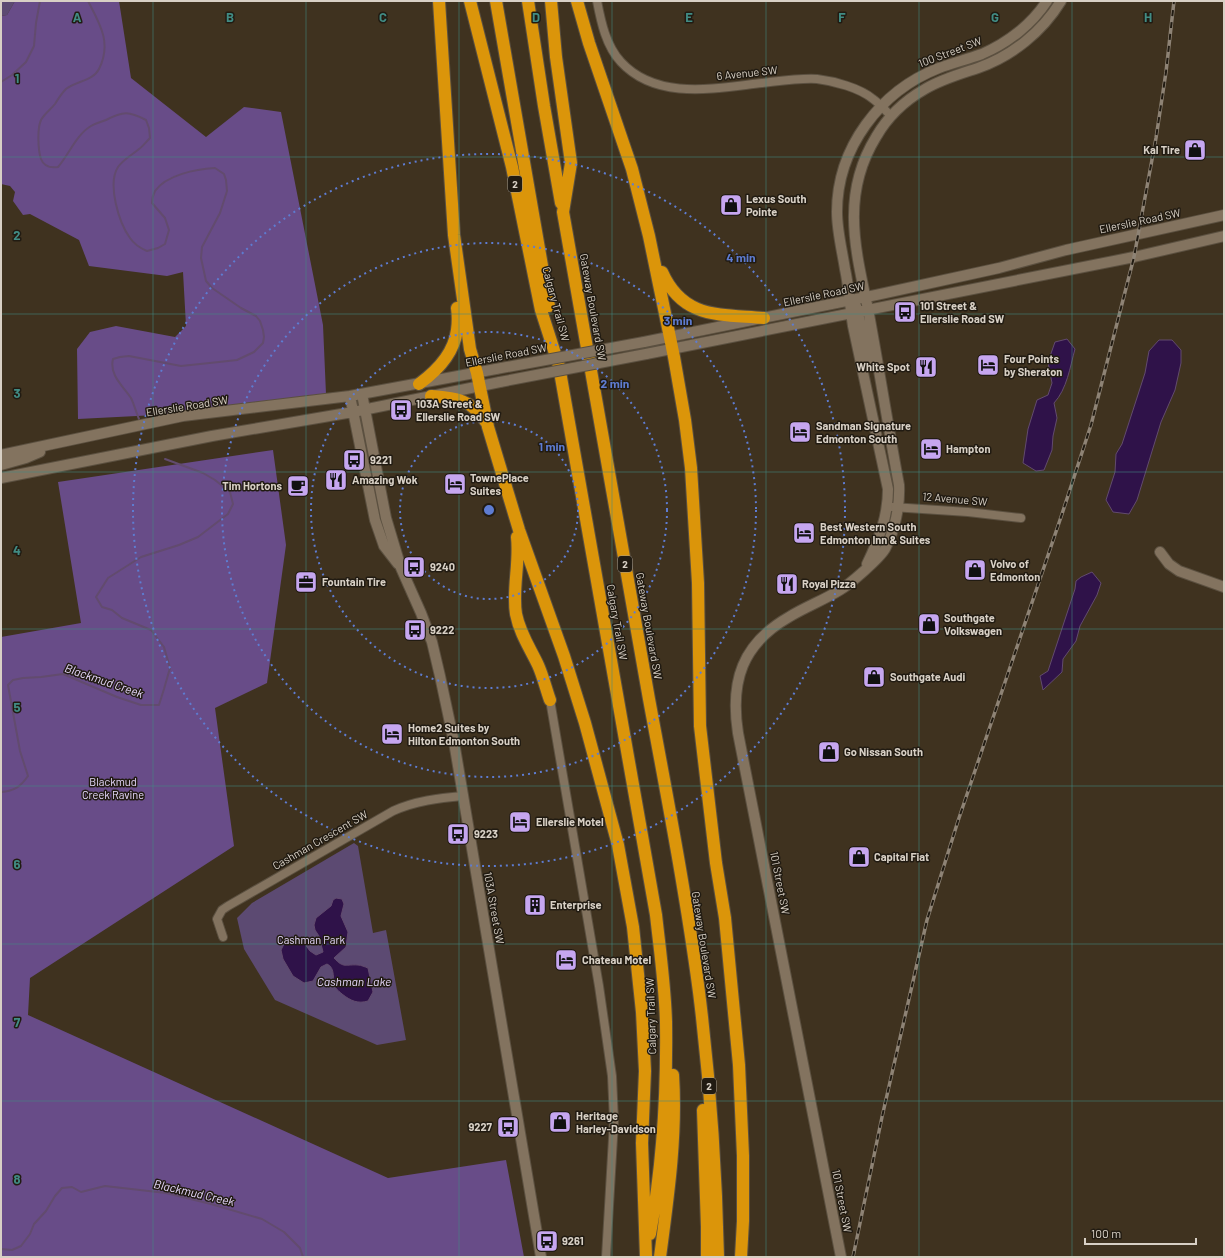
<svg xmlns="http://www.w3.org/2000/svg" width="1225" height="1258" font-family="Barlow,sans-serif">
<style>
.green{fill:#5c4a72}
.forest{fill:#684c88}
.water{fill:#2f1249;stroke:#624b6e}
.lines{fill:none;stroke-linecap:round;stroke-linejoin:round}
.stream{stroke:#624b6e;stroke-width:2}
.street-casing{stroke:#5b5040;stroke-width:10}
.secondary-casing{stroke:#5b5040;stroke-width:12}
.highway-casing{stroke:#5b5040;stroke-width:14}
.street{stroke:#83735f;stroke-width:8}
.secondary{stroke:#83735f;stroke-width:10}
.highway{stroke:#db950a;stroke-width:12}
.rail-casing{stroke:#8e8375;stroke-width:3.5}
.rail{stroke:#211b12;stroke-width:2;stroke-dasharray:6;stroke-linecap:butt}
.secondary-bridge-casing{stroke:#5b5040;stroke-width:12;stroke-linecap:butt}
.secondary-bridge{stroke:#83735f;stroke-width:10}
.grid{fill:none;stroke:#418c84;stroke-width:1;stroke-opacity:0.55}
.ring{fill:none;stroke:#5e7cd1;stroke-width:2;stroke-dasharray:2 4}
.labels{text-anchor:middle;stroke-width:3;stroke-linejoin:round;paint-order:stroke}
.shield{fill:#211b12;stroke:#a19a8f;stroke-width:1}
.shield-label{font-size:10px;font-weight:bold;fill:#d8d0c5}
.street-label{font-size:11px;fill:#d8d0c5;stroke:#211b12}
.poi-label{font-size:11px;font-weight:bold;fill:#d8d0c5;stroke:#211b12;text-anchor:start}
.park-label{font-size:11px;fill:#e8dafe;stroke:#211b12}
.water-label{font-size:12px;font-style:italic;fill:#e7d9fd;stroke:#211b12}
.grid-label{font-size:13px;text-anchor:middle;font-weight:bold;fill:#418c84;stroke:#211b12;stroke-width:3;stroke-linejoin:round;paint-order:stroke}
.centre{fill:#5e7cd1;stroke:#211b12;stroke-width:2}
.ring-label{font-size:12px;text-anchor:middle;font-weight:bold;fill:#5e7cd1;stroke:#211b12;stroke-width:3;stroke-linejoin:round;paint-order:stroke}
</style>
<rect width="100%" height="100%" fill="#3f321f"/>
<path class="green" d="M1 1H15L7 15 1 16Z
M354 843 358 846 373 933 386 930 406 1040 377 1045 275 1000 244 949 237 918 252 903Z"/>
<path class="forest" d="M15 1H119L131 78 206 137 244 107 281 112 323 325 326 394 176 414 78 419 77 349 90 332 116 326 175 337 186 326 183 272 167 276 89 266 79 240 30 214 23 215 13 201 15 192 10 186 1 184V16L7 15Z
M273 450 286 545 267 683 215 708 234 846 30 978 28 1015 388 1178 506 1160 524 1257H1V637L81 623 58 482Z"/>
<path class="water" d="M1067 339 1075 349C1070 367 1067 389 1054 403L1057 418 1053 436 1052 450 1044 470 1036 471 1023 463 1028 429 1037 400 1048 395 1052 383 1048 362 1055 342Z
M1159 340H1172L1181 350V363L1175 390 1161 422 1137 500 1129 514 1113 512 1106 500 1115 472 1116 454 1122 444 1145 373 1149 351Z
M1092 572 1101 583 1097 595 1080 626 1076 641 1063 659 1062 672 1043 690 1040 676 1048 671 1075 589 1076 581 1081 577Z
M336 898 342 899 344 904 341 916 348 932 346 947 334 958C344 969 346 964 358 965 361 965 365 967 368 968L373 992 368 1001C358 1004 351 1001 342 994 340 992 337 990 335 987 332 980 336 968 327 964L321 967 313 981 304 983 293 976 283 959 281 950 285 942 295 938 301 939 310 951 316 955 323 952 319 936 315 930 314 925 316 918 331 906 333 900Z"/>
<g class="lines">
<path class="stream" d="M88 1C100 24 112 43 99 69 93 81 76 81 66 89 62 93 58 99 55 104 51 109 44 114 41 120 37 129 38 150 41 159 44 167 51 168 58 167 69 154 77 134 91 126 96 123 101 122 106 120 123 111 129 111 146 120L149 128 150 138C146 142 143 146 139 149 132 155 124 159 118 167 107 184 119 223 130 238 134 244 140 248 147 251L158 248 165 244 169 230 165 218 152 203C152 199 153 195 155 191 166 175 196 169 215 168L224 174 226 180 227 191 220 213 202 247 201 258 206 281 212 288 241 308 256 316 260 321 263 330 264 337 263 343 254 352 237 360 219 362 181 366 129 356 120 357 113 359C109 375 123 386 131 398 134 404 136 412 139 419
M1 82 12 75 26 62 34 46 36 23 40 1
M1 792C15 791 21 786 28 776L20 751 8 685 13 680 23 678 41 677 63 674 117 697 141 705H159L164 689 170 668 164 647 151 630 122 618 112 610 102 607 96 597 108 578 141 557 179 545 198 537 228 514 233 504 230 492 215 480 203 473 165 459
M1 1249 12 1250 21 1246 30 1234 34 1224 46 1211 55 1196 62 1188 72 1187 81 1192 105 1186 166 1193 211 1204 262 1219 284 1232 300 1248 303 1257"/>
<g class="street-casing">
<path id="street" d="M597 1C601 22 606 46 621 62 657 101 716 88 762 83 780 81 799 78 817 79 834 81 860 88 873 99 880 104 885 110 891 116
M892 507 968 512 1021 518
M550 700 599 986 612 1076 614 1121 606 1257
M223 937 217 919 222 910 228 906 393 811C415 801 439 798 463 796"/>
</g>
<g class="secondary-casing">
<path id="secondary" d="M856 306 870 360
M644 342 876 295 999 268 1066 250 1224 215
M646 354 1134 257 1224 236
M362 394 386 518 401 568 421 613 432 642 440 676 454 742 541 1257
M350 396 375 520 384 546 398 564
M1 455 183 416 350 396 496 369
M1 465 26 458 40 452
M1 478 212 436 353 412 500 382
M1160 552 1169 564 1179 571 1224 587
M867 564C879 539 888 517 888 489L853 326C850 307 849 288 845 269 842 250 837 231 837 212 837 148 880 91 939 68 953 63 968 59 982 54 1008 43 1032 24 1047 1
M841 1257 738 733C730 681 742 644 789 617 805 607 824 600 840 590 850 584 879 559 885 549 895 530 900 506 899 485 888 426 879 368 868 309 855 248 841 194 876 137 888 116 904 101 925 89 942 79 960 74 978 68 1012 56 1042 32 1061 1"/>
</g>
<g class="highway-casing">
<path id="highway" d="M439 1 454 235 470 349 477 373 488 427 519 530 564 656 585 723 618 845 633 927 642 1012 645 1071 642 1143 646 1257
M470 1 512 167 541 310 559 366 656 915C660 951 665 986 666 1022 667 1093 663 1164 650 1234
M496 1 549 306
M528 1 544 106 561 203
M551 1 556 57 571 163 563 212C591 374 620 536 649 699 667 796 686 894 699 992 710 1080 716 1168 718 1257
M577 1 589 43 632 169 649 236 674 357 685 420 691 468 698 583 700 726 716 863 725 918 739 1065 743 1156V1221L741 1257
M662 272C683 319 719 314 764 318
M419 384C437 371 454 353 457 330 458 323 458 315 457 308
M431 396C456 398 471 399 486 422
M517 537C520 563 512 589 516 614 520 634 530 648 538 665 543 676 546 689 550 700
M703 1110 707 1227V1257
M660 1257C668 1197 677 1135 673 1075"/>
</g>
<use href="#street" class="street"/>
<use href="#secondary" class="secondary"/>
<use href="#highway" class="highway"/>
<g class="rail-casing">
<path id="rail" d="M853 1257 882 1117 927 920 958 821 1062 514 1091 425 1134 257 1156 138 1166 72 1174 1"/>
</g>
<use href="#rail" class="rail"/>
<g class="secondary-bridge-casing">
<path id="secondary-bridge" d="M496 369 644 342
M500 382 646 354"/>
</g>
<use href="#secondary-bridge" class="secondary-bridge"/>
</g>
<path class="grid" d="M153 1V1257M306 1V1257M459 1V1257M612 1V1257M766 1V1257M919 1V1257M1072 1V1257M1 157H1224M1 314H1224M1 472H1224M1 629H1224M1 786H1224M1 944H1224M1 1101H1224"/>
<g class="ring">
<circle cx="489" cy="510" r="89"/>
<circle cx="489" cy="510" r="178"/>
<circle cx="489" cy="510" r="267"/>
<circle cx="489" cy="510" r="356"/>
</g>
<defs>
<g id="shop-square" transform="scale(1.15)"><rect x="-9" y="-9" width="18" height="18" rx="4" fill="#c6a6f0" stroke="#211b12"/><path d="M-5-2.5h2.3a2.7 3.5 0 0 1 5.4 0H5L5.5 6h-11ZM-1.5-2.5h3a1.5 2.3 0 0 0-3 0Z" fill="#111"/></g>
<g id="bus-square" transform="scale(1.15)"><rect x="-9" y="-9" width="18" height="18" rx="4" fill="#c6a6f0" stroke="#211b12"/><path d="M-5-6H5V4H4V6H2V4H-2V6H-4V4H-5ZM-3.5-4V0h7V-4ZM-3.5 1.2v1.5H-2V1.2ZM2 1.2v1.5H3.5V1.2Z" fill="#111"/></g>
<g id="hotel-square" transform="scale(1.15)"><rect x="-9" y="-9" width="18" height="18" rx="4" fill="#c6a6f0" stroke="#211b12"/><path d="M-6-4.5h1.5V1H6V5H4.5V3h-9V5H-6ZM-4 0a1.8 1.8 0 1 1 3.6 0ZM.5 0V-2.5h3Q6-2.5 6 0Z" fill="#111"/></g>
<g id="restaurant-square" transform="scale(1.15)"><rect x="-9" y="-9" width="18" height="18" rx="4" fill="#c6a6f0" stroke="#211b12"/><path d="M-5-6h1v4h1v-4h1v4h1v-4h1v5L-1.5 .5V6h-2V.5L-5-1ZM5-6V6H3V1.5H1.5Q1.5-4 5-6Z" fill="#111"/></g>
<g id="cafe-square" transform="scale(1.15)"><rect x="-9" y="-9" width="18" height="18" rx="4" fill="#c6a6f0" stroke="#211b12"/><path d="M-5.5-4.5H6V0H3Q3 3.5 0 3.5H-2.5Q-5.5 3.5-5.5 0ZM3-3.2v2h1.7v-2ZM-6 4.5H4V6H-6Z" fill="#111"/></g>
<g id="office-square" transform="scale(1.15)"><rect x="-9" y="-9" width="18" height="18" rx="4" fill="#c6a6f0" stroke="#211b12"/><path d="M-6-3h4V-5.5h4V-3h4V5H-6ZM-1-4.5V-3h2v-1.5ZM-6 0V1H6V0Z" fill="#111"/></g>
<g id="building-square" transform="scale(1.15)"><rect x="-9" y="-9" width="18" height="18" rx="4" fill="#c6a6f0" stroke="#211b12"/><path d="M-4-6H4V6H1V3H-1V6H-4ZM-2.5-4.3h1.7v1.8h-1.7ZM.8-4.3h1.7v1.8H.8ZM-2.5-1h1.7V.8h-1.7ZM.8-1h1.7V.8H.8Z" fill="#111"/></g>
</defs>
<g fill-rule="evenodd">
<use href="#shop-square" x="1195" y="150"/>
<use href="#shop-square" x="731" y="205"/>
<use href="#bus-square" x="905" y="312"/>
<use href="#hotel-square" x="988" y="365"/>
<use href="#restaurant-square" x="926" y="367"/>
<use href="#bus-square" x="401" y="410"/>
<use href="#hotel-square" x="800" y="432"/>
<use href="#hotel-square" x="931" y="449"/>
<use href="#bus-square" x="354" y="460"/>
<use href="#restaurant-square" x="336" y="480"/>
<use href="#hotel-square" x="455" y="484"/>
<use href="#cafe-square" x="298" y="486"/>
<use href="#hotel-square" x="804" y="533"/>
<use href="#bus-square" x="414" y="567"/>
<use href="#shop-square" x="975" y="570"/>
<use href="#office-square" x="306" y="582"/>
<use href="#restaurant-square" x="787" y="584"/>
<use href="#shop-square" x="929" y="624"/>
<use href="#bus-square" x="415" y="630"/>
<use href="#shop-square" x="874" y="677"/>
<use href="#hotel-square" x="392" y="734"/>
<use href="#shop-square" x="829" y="752"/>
<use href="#hotel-square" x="520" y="822"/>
<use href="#bus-square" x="458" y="834"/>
<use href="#shop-square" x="859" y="857"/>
<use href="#building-square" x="535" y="905"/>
<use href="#hotel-square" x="566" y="960"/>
<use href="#shop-square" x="560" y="1122"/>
<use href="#bus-square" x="508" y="1127"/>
<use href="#bus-square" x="547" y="1241"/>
</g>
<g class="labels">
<g class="shield">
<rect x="508" y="176" width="14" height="16" rx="3"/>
<rect x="618" y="556" width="14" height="16" rx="3"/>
<rect x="702" y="1078" width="14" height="16" rx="3"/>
</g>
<g class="shield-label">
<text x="515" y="188">2</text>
<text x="625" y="568">2</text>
<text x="709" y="1090">2</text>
</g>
<g class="street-label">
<text transform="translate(950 52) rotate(-21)" y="4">100 Street SW</text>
<text transform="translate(747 73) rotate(-6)" y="4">6 Avenue SW</text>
<text transform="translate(1140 221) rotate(-12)" y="4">Ellerslie Road SW</text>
<text transform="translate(824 294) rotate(-12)" y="4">Ellerslie Road SW</text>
<text transform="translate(556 304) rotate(75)" y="4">Calgary Trail SW</text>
<text transform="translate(593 307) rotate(80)" y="4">Gateway Boulevard SW</text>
<text transform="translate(506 355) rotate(-11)" y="4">Ellerslie Road SW</text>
<text transform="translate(187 406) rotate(-9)" y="4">Ellerslie Road SW</text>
<text transform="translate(955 499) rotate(5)" y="4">12 Avenue SW</text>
<text transform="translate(617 622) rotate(80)" y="4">Calgary Trail SW</text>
<text transform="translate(649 626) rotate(80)" y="4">Gateway Boulevard SW</text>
<text transform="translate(320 840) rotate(-30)" y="4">Cashman Crescent SW</text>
<text transform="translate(780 883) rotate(79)" y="4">101 Street SW</text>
<text transform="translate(494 908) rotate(80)" y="4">103A Street SW</text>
<text transform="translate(704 945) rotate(81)" y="4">Gateway Boulevard SW</text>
<text transform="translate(651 1016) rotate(-92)" y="4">Calgary Trail SW</text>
<text transform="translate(842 1201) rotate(79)" y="4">101 Street SW</text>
</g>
<g class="poi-label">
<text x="1180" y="154" text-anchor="end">Kal Tire</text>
<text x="746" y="203">Lexus South<tspan x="746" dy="13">Pointe</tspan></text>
<text x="920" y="310">101 Street &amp;<tspan x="920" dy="13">Ellerslie Road SW</tspan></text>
<text x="1004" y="363">Four Points<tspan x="1004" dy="13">by Sheraton</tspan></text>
<text x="910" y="371" text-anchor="end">White Spot</text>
<text x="416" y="408">103A Street &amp;<tspan x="416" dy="13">Ellerslie Road SW</tspan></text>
<text x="816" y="430">Sandman Signature<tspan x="816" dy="13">Edmonton South</tspan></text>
<text x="946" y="453">Hampton</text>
<text x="370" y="464">9221</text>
<text x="470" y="482">TownePlace<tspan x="470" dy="13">Suites</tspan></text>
<text x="352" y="484">Amazing Wok</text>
<text x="282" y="490" text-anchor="end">Tim Hortons</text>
<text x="820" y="531">Best Western South<tspan x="820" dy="13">Edmonton Inn &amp; Suites</tspan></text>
<text x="990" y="568">Volvo of<tspan x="990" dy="13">Edmonton</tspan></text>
<text x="430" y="571">9240</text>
<text x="322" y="586">Fountain Tire</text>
<text x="802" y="588">Royal Pizza</text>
<text x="944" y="622">Southgate<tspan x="944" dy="13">Volkswagen</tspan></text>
<text x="430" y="634">9222</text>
<text x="890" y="681">Southgate Audi</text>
<text x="408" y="732">Home2 Suites by<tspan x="408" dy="13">Hilton Edmonton South</tspan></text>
<text x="844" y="756">Go Nissan South</text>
<text x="536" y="826">Ellerslie Motel</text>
<text x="474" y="838">9223</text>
<text x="874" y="861">Capital Fiat</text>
<text x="550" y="909">Enterprise</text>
<text x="582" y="964">Chateau Motel</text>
<text x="576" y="1120">Heritage<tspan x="576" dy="13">Harley-Davidson</tspan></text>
<text x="492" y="1131" text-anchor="end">9227</text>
<text x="562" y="1245">9261</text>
</g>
<g class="park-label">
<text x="113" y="786">Blackmud<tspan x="113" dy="13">Creek Ravine</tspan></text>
<text x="311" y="944">Cashman Park</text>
</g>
<g class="water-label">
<text transform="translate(104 681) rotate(19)" y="4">Blackmud Creek</text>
<text x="354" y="986">Cashman Lake</text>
<text transform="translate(194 1193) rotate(13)" y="4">Blackmud Creek</text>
</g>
</g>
<g class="grid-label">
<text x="77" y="22">A</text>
<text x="230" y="22">B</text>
<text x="383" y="22">C</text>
<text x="536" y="22">D</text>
<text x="689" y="22">E</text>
<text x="842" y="22">F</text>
<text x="995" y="22">G</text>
<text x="1148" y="22">H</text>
<text x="17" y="83">1</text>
<text x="17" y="240">2</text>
<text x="17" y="398">3</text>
<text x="17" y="555">4</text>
<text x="17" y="712">5</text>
<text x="17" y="869">6</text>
<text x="17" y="1027">7</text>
<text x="17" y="1184">8</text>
</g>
<circle cx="489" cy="510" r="6" class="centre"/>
<g class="ring-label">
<text x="741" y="262">4 min</text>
<text x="678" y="325">3 min</text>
<text x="615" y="388">2 min</text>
<text x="552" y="451">1 min</text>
</g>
<rect width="1225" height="1258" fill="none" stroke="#d8d0c5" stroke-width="4"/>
<path d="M1085 1238v6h111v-6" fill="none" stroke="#d8d0c5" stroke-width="2"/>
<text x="1091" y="1238" font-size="12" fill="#d8d0c5" stroke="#211b12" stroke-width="3" paint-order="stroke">100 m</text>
</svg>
